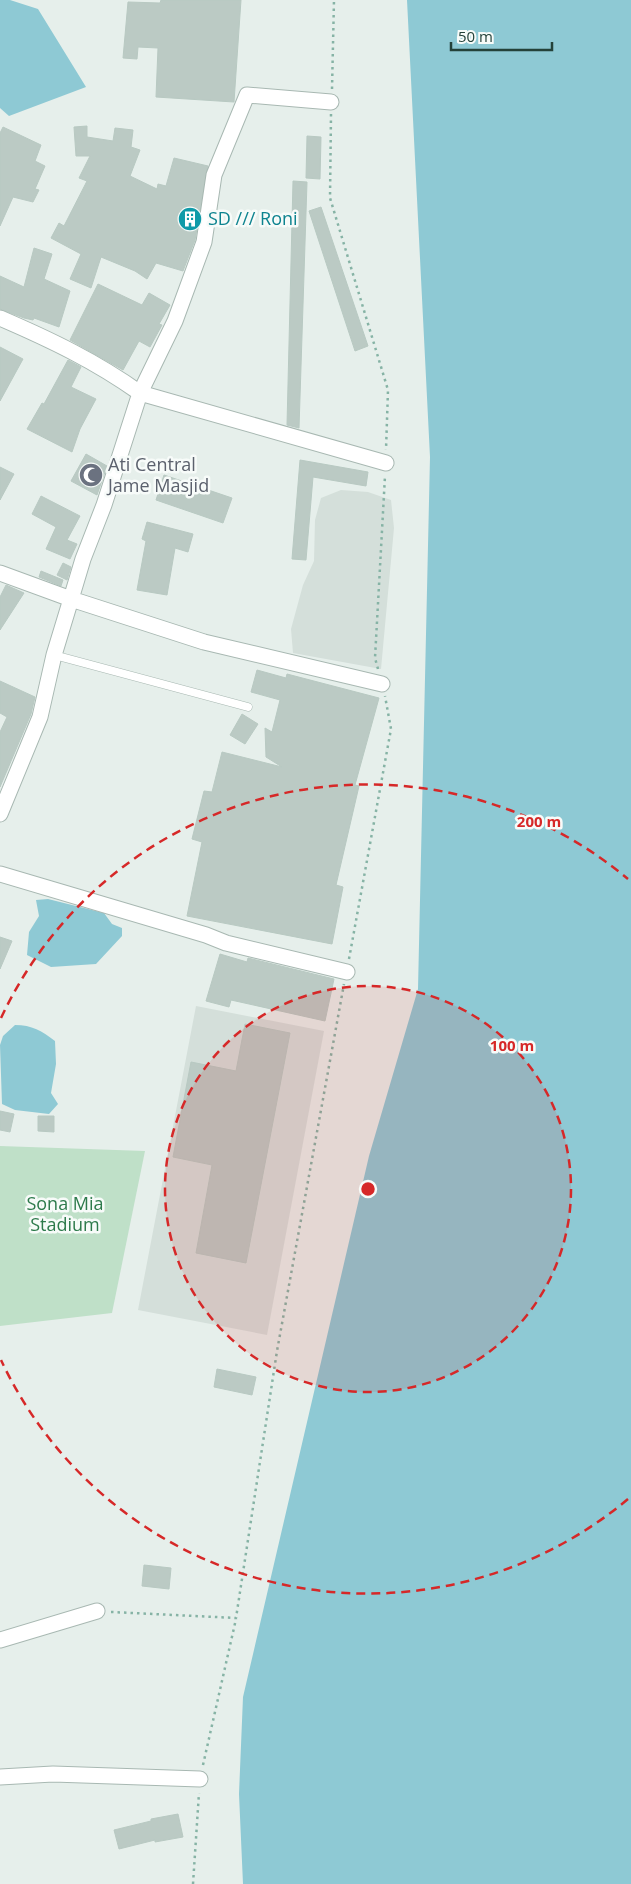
<svg xmlns="http://www.w3.org/2000/svg" width="631" height="1884" font-family="'Open Sans',sans-serif">
<style>
.built{fill:#d4dfda}
.green{fill:#bfe0c8}
.water{fill:#8ec9d4}
.building{fill:#bbcac4;stroke:#b8c9c2}
.lines{fill:none;stroke-linecap:round;stroke-linejoin:round}
.service-casing{stroke:#a8b8b2;stroke-width:9}
.minor-casing{stroke:#a8b8b2;stroke-width:17}
.path{stroke:#86b3a5;stroke-width:2.5;stroke-dasharray:2.5 4;stroke-linecap:butt}
.service{stroke:#fff;stroke-width:8}
.minor{stroke:#fff;stroke-width:15}
.ring{fill:none;stroke:#d62828;stroke-width:2.5;stroke-dasharray:9 6}
.labels{text-anchor:middle;stroke-width:5;stroke-linejoin:round;paint-order:stroke}
.culture-label{font-size:18px;fill:#0d838f;stroke:#f7fbf9;text-anchor:start}
.worship-label{font-size:18px;fill:#5b616d;stroke:#f7fbf9;text-anchor:start}
.park-label{font-size:18px;fill:#2d7a4b;stroke:#f7fbf9}
.centre{fill:#d62828;stroke:#f7fbf9;stroke-width:2.5}
.ring-label{font-size:15px;text-anchor:middle;font-weight:bold;fill:#d62828;stroke:#f7fbf9;stroke-width:5;stroke-linejoin:round;paint-order:stroke}
</style>
<rect width="100%" height="100%" fill="#e6efeb"/>
<path class="built" d="M341 490 368 492 391 500 394 528 381 669 293 653 291 629 303 585 314 561 315 520 321 498Z
M196 1006 324 1031 267 1335 138 1310Z"/>
<path class="green" d="M0 1146 145 1151 112 1313 0 1326Z"/>
<path class="water" d="M0 0H10L38 9 86 87 9 116 0 108Z
M407 0H631V1884H243L239 1794 243 1697 369 1156 418 989 430 457Z
M48 899 104 913 112 924 122 928V936L96 964 51 967 27 955 29 932 39 916 36 900Z
M15 1025C32 1025 42 1031 55 1041L56 1064 51 1093 58 1104 49 1114 15 1110 2 1104 0 1045 3 1036Z"/>
<path class="building" d="M161 0H241L234 102 156 97 158 48 138 47 137 59 123 58 128 2 160 3Z
M87 126V137L113 141 115 128 133 130 131 147 140 150 130 176 157 189 158 184 166 186 174 158 208 166 195 240 183 271 156 263 147 279 135 271 101 257 91 288 70 279 81 254 51 238 59 223 64 226 87 181 79 178 90 156H76L74 127Z
M3 127 41 145 35 161 45 166 35 189 39 190 33 202 13 197 0 226V133Z
M307 136 321 137 320 179 306 178Z
M293 181 307 182 299 428 287 425Z
M321 207 368 346 355 351 309 211Z
M34 248 52 254 44 279 70 291 59 327 34 318 33 320 24 318 0 309V276L24 287Z
M98 284 142 305 149 293 170 305 159 324 162 325 150 347 139 341 123 370 70 340Z
M0 347 23 359 0 401Z
M68 360 81 367 71 387 96 399 80 429 72 452 27 429 42 403 44 404Z
M86 454 107 466 97 495 71 481Z
M300 460 368 472 366 486 313 477 306 560 292 559Z
M0 467 14 474 0 500Z
M164 475 232 498 223 523 156 500Z
M41 496 80 516 67 540 77 544 70 559 46 549 56 527 32 514Z
M147 522 193 534 188 552 175 548 167 595 137 590 146 541 142 539Z
M63 563 71 567 67 580 57 575Z
M41 571 63 580 61 586 39 577Z
M6 585 24 593 0 630V597Z
M257 670 286 678 287 674 379 698 355 785 359 786 336 885 343 887 332 944 187 916 202 842 192 839 204 791 212 792 222 752 282 767 266 757 265 728 272 732 280 700 251 692Z
M0 681 35 697 31 714 0 787V732L7 717 0 713Z
M242 714 258 724 245 744 230 735Z
M0 937 12 941 0 969Z
M220 954 247 962 248 958 334 979 325 1021 231 1000 229 1007 206 1001Z
M245 1024 290 1033 246 1263 196 1253 212 1165 173 1157 191 1062 236 1071Z
M0 1111 14 1114 10 1132 0 1130Z
M38 1116H54V1132L38 1131Z
M217 1369 256 1377 252 1395 214 1387Z
M144 1565 171 1568 169 1589 142 1586Z
M178 1814 183 1837 155 1842V1840L119 1849 114 1830 151 1821V1819Z"/>
<g class="lines">
<g class="service-casing">
<path id="service" d="M54 655 248 707"/>
</g>
<g class="minor-casing">
<path id="minor" d="M0 318C51 340 95 361 140 393L175 321 204 242 214 175 247 95 331 102
M0 573 71 599 54 655 40 717 0 814
M382 684 204 642 71 599 83 559 104 505 140 393 386 463
M0 874 206 935 226 943 347 972
M0 1640 97 1611
M0 1777 53 1774 200 1779"/>
</g>
<path class="path" d="M332 89 334 0
M331 114 330 198 388 390 386 450
M378 669 375 658 385 476
M349 959 391 729 385 696
M111 1612 236 1618 277 1351 344 984
M203 1765 236 1619
M193 1884 199 1793"/>
<use href="#service" class="service"/>
<use href="#minor" class="minor"/>
</g>
<circle cx="368" cy="1189" r="203" fill="#d62828" fill-opacity=".12"/>
<g class="ring">
<circle cx="368" cy="1189" r="203"/>
<path d="M628 1499A405 405 0 0 1 1 1360M1 1018A405 405 0 0 1 628 879"/>
</g>
<defs>
<g id="building-disc" transform="scale(1.25)"><circle r="9.5" fill="#0f9aa8" stroke="#f7fbf9"/><path d="M-4-6H4V6H1V3H-1V6H-4ZM-2.5-4.3h1.7v1.8h-1.7ZM.8-4.3h1.7v1.8H.8ZM-2.5-1h1.7V.8h-1.7ZM.8-1h1.7V.8H.8Z" fill="#fff"/></g>
<g id="mosque-disc" transform="scale(1.25)"><circle r="9.5" fill="#6b7280" stroke="#f7fbf9"/><path d="M3.5-4.9A6 6 0 1 0 3.5 4.9A5 5 0 1 1 3.5-4.9Z" fill="#fff"/></g>
</defs>
<g fill-rule="evenodd">
<use href="#building-disc" x="190" y="219"/>
<use href="#mosque-disc" x="91" y="475"/>
</g>
<g class="labels">
<g class="culture-label">
<text x="208" y="225">SD /// Roni</text>
</g>
<g class="worship-label">
<text x="108" y="471">Ati Central<tspan x="108" dy="21">Jame Masjid</tspan></text>
</g>
<g class="park-label">
<text x="65" y="1210">Sona Mia<tspan x="65" dy="21">Stadium</tspan></text>
</g>
</g>
<circle cx="368" cy="1189" r="8" class="centre"/>
<g class="ring-label">
<text x="539" y="827">200 m</text>
<text x="512" y="1051">100 m</text>
</g>
<path d="M451 42v8h101v-8" fill="none" stroke="#24423a" stroke-width="2.5"/>
<text x="458" y="42" font-size="15" fill="#24423a" stroke="#f7fbf9" stroke-width="4" paint-order="stroke">50 m</text>
</svg>
